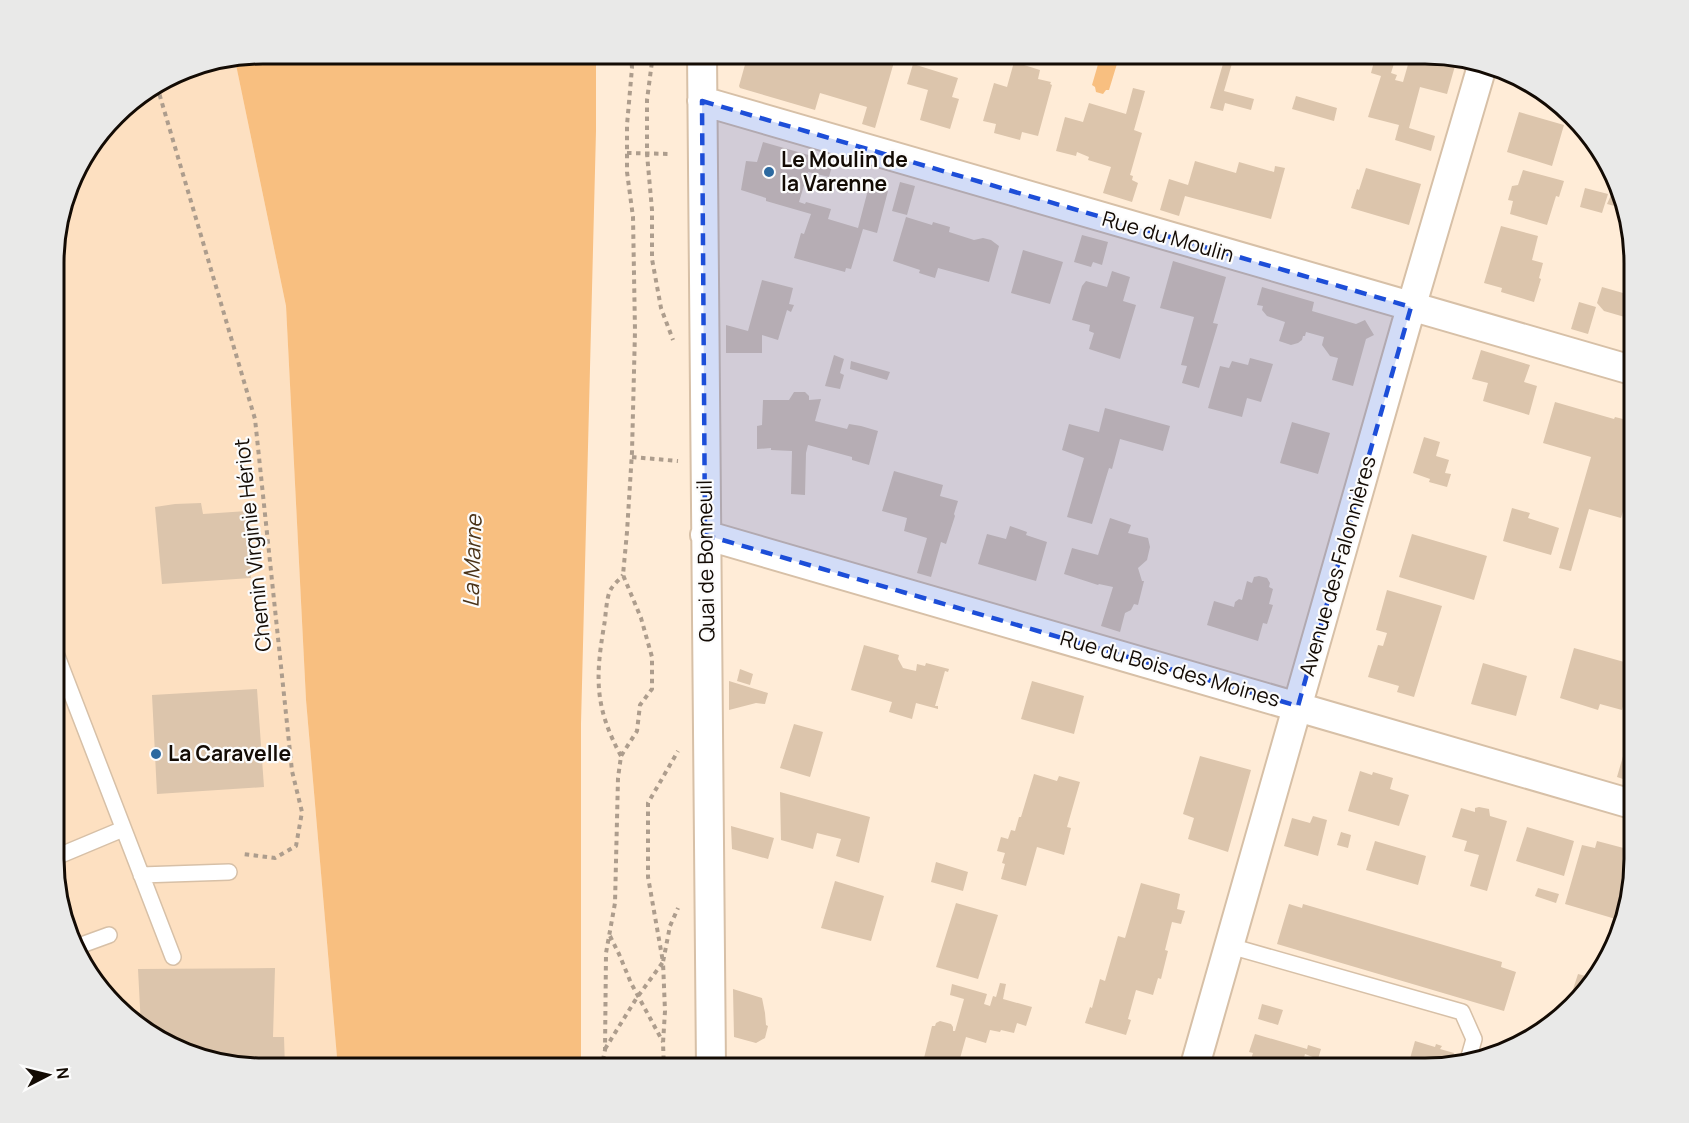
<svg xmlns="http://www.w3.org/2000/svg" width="1689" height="1123" font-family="Manrope,sans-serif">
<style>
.built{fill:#fde0c1}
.water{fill:#f8bf80}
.building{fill:#dcc5ac}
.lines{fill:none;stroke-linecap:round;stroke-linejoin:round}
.service-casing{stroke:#d7c0a7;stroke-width:18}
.minor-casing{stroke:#d7c0a7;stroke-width:32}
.path{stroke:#ad9d8d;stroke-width:4;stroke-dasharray:4.5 4.5;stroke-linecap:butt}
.service{stroke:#fff;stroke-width:15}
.minor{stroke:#fff;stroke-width:28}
.marked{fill:#1d4ed8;fill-opacity:0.2;stroke:#1d4ed8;stroke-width:4.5;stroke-dasharray:12 8;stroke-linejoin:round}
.poi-dot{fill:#2c69a0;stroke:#fcfcfc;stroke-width:2}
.labels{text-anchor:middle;stroke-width:4.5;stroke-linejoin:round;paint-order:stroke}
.poi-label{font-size:21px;font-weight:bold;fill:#130b04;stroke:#fcfcfc;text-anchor:start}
.street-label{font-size:21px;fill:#130b04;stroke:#fcfcfc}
.water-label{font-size:22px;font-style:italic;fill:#4b3318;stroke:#fcfcfc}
.rim{fill:none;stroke:#130b04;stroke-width:3}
</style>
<rect width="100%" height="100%" fill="#ffecd7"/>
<path class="built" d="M235 60 286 306 306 700 338 1069H263L196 1058 147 1034 82 965 56 887V236L76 170 125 106 184 70Z"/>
<path class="water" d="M263 54H596V131L581 724V1069H338L306 700 286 306 235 60Z
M1101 54H1120L1109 90H1106L1103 94 1096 92 1095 87 1092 85Z"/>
<path class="building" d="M748 54H856L884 62 887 54 896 55 875 128 862 124 867 107 820 93 815 110 740 88 739 86Z
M1376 54H1397L1391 73 1397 75 1395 80 1403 82 1411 54 1455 66 1447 94 1420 87 1409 128 1435 136 1431 151 1395 140 1399 125 1368 117 1381 76 1371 73Z
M1225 57 1233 60 1224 91 1254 99 1251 110 1225 103 1223 111 1210 108Z
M1014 62 1040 70 1038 79 1051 82 1050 84 1052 85 1038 136 1022 132 1020 140 994 133 996 124 983 121 994 83 1007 87Z
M913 64 958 78 952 97 959 99 950 129 920 120 928 90 907 84Z
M1133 88 1145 91 1134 130 1142 133 1130 175 1133 176 1132 180 1138 183 1132 202 1103 193 1111 167 1088 160 1089 157 1077 152 1076 156 1056 151 1065 117 1083 122 1089 103 1126 114Z
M1296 96 1337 108 1334 121 1292 109Z
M1519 112 1564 125 1552 166 1507 152Z
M763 142 833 162 829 177 808 172 799 202 805 204 806 202 831 209 828 219 858 228 869 186 888 191 877 233 863 229 851 269 846 268 845 272 794 258 801 233 804 234 811 214 766 201V198L741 190 746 161 757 162Z
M1195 161 1236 173 1239 162 1274 172 1275 166 1285 168 1271 219 1185 196 1179 216 1160 210 1169 179 1188 185Z
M1366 168 1421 184 1409 225 1351 208 1357 189 1359 190Z
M1523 170 1564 181 1559 197 1556 196 1547 225 1510 214 1513 201 1508 200 1512 186 1518 185Z
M900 182 915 186 907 215 892 211Z
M1615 186 1618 195 1622 208 1607 204Z
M1585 188 1608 194 1602 213 1580 207Z
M906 217 932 225 933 222 950 227 949 232 974 240 983 238 991 240 999 246 989 282 938 268 935 278 919 273 920 270 893 261Z
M1501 226 1538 236 1532 260 1543 263 1539 278 1541 279 1534 302 1501 292 1502 288 1484 283Z
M1082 235 1108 242 1102 265 1093 262 1091 267 1074 262Z
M1023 250 1063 262 1050 304 1011 293Z
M1635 258V320L1604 311 1597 303 1602 287 1623 293Z
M1173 261 1226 277 1213 323 1218 324 1199 388 1182 383 1187 366 1181 365 1194 317 1160 308Z
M1112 271 1130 277 1123 301 1136 305 1120 359 1089 349 1094 333 1089 331 1090 325 1072 320 1082 286 1086 281 1107 287Z
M762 280 793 288 789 304 794 305 791 312 787 310 778 340 762 335V353H726V325L748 331Z
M1262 287 1314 302 1312 311 1356 324 1365 320 1374 335 1366 339 1353 386 1332 380 1338 358 1330 356 1322 345 1324 337 1306 332 1305 336H1303L1302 340 1298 343 1291 345 1279 341 1285 322 1267 316 1262 310 1263 306 1257 305Z
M1579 302 1596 307 1588 334 1571 329Z
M1481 350 1530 365 1524 382 1537 386 1529 415 1483 401 1488 383 1472 379Z
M834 355 844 359 840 373 844 375 840 389 825 386Z
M1250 358 1273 364 1261 402 1247 398 1242 417 1208 408 1220 366 1229 368 1232 361 1248 365Z
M851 361 890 372 887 380 850 369Z
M794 392H805L809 396V400L821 399 815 421 847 429 849 424 861 426 878 431 869 465 852 460V457L808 445 806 453 805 495 791 494 792 451 771 450V448L757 449V426L762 425 763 400H789Z
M1555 402 1614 419 1615 417 1635 422V471L1621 518 1589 509 1571 571 1559 568 1591 457 1543 443Z
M1105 408 1170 426 1163 451 1120 439 1112 469 1109 468 1092 524 1067 517 1084 458 1062 450 1069 424 1099 432Z
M1292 422 1330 433 1318 474 1280 463Z
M1424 437 1440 442 1436 456 1449 460 1445 473 1451 474 1447 487 1429 482 1430 479 1413 473Z
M894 471 943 485 940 496 958 501 954 514 955 516 946 544 941 542 931 577 917 573 927 538 904 531 907 518 882 511Z
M201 503 203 514 247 511 251 578 162 584 155 507 175 504Z
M1512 508 1530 513 1528 518 1559 528 1551 555 1503 541Z
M1110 518 1131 525 1128 533 1148 538 1150 547 1147 560 1138 568 1142 581H1144L1138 605 1134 604 1131 610 1125 613 1120 632 1101 626 1113 587 1099 584 1098 585 1064 574 1072 548 1098 555Z
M1010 526 1027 532 1026 535 1047 542 1036 581 978 564 987 534 1006 539Z
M1412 534 1487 556 1474 600 1399 577Z
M1259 576 1267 578 1270 583 1269 587 1273 589 1269 604 1273 605 1267 624 1263 623 1258 641 1207 625 1214 601 1234 607 1235 602 1239 599 1242 600 1247 581 1252 583 1254 577Z
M1387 590 1442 606 1414 697 1397 692 1399 686 1368 677 1378 645 1383 646 1387 633 1376 630Z
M864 645 899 655 898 659 903 668 916 671 917 664 925 666 926 663 949 669 948 672 945 671 935 706H938V709L916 703 912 719 889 712 892 702 851 690Z
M1574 648 1635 665 1622 710 1600 704 1598 710 1560 698Z
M1483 663 1527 676 1516 716 1471 704Z
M740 669 753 674 750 685 737 681Z
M729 681 768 693 765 704 756 703 729 710Z
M1032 681 1084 696 1074 734 1021 719Z
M257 689 264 787 157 794 152 695Z
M1634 718H1635V783L1617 777Z
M794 724 823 732 810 777 780 768Z
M1200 756 1251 770 1228 852 1188 839 1194 818 1183 814Z
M1360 771 1372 775 1373 772 1393 778 1390 789 1409 795 1399 826 1348 811Z
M1034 774 1057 781 1059 776 1080 782 1067 827 1071 828 1064 855 1037 847 1026 886 1001 879 1005 864 1002 863 1005 853 997 851 1001 837 1008 839 1011 830 1015 831 1019 817H1021Z
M780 792 870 817 859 863 836 856 841 839 817 833 813 849 781 840Z
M1479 807 1489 809 1490 816 1507 821 1487 891 1470 886 1479 855 1464 851 1467 841 1452 837 1461 808 1475 812V808Z
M1313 816 1327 820 1318 856 1284 846 1292 818 1310 823Z
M731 826 774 838 768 859 732 849Z
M1527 827 1574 841 1564 876 1516 861Z
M1341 832 1351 835 1348 848 1337 845Z
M1375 841 1426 856 1418 885 1366 870Z
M1597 841 1635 851V873L1619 920 1565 904 1582 845 1595 848Z
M936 862 968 872 963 891 931 882Z
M835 881 884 896 871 941 821 928Z
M1141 883 1180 894 1177 909 1185 911 1181 924 1172 922 1165 950 1168 951 1161 979 1158 978 1153 995 1136 990 1128 1019 1131 1020 1126 1035 1085 1023 1090 1007 1092 1008 1100 979 1105 981 1118 936 1125 938Z
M1538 888 1559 894 1556 903 1535 896Z
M956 903 998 915 978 979 936 967Z
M1289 904 1302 908 1303 904 1502 962 1501 967 1516 972 1504 1011 1277 944Z
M275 968 273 1037H284L285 1069H263L196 1058 147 1034 141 1027 138 969Z
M1578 974 1597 979 1568 1005Z
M1000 983 1006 984 1003 999 1032 1007 1026 1026 1017 1023 1014 1033 1001 1030 1000 1032 990 1030 986 1043 966 1037 957 1069H946L923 1062 932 1026H935L936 1023 940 1021 951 1024 953 1027V1031H955L964 999 950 995 952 984 987 994 984 1004 990 1006 993 996 996 997Z
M733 989 762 998 765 1013 766 1025 768 1026 765 1038 756 1043 734 1037Z
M1262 1004 1283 1010 1278 1025 1258 1019Z
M1255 1034 1307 1049 1308 1045 1321 1049 1318 1059 1305 1054 1301 1069H1260L1249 1065 1253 1053 1249 1052Z
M1517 1035 1532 1040 1514 1046Z
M1415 1041 1435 1047 1436 1044 1442 1046 1440 1049 1454 1053 1450 1065 1439 1069H1407Z
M1098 1057 1138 1068V1069H1095Z"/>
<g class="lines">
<g class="service-casing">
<path id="service" d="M57 656 173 957
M56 857 123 829
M141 875 229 872
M1230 946 1462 1012 1474 1039 1468 1060
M76 947 109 935"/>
</g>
<g class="minor-casing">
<path id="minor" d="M702 54 711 1069
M702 101 1635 371
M705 535 1635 805
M1194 1069 1406 325 1483 63"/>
</g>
<path class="path" d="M653 54 647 100V154L652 210V259L661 308 673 340
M157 86 255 419 292 771 302 812 296 846 275 858 243 854
M627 153 671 154
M632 457 678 461
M621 756C595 708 595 679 604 626 606 616 606 597 611 589 614 584 619 580 623 575
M610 936 619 954 631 983 663 1042
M605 1049 636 999 663 962 648 877V803L678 751
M601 1069 605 1050 606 953 615 903 618 778 621 756 637 731 640 705 652 689V657L641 618 623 575 627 532 632 452 635 331 633 217 627 172V125L632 68 631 54
M664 1069 663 1043 665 1011 663 962 670 926 678 908"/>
<use href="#service" class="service"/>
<use href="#minor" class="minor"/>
</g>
<path class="marked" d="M702 101 1411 307 1298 706 705 535Z"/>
<g class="poi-dot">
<circle cx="769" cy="172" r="6"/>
<circle cx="156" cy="754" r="6"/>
</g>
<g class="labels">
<g class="poi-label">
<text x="781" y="167">Le Moulin de<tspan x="781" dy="24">la Varenne</tspan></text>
<text x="168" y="761">La Caravelle</text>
</g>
<g class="street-label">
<text transform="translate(1168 237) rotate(16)" y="7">Rue du Moulin</text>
<text transform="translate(253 545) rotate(-96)" y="7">Chemin Virginie Hériot</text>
<text transform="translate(706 561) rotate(-91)" y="7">Quai de Bonneuil</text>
<text transform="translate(1338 566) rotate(-74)" y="7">Avenue des Falonnières</text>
<text transform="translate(1170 669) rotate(16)" y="7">Rue du Bois des Moines</text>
</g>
<g class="water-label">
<text transform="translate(472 561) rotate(-88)" y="8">La Marne</text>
</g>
</g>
<path d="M0 0H1689V1123H0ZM263 64H1425A199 199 0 0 1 1624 263V859A199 199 0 0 1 1425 1058H263A199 199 0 0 1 64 859V263A199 199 0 0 1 263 64Z" fill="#e9e9e8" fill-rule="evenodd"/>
<path class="rim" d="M263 64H1425A199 199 0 0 1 1624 263V859A199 199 0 0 1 1425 1058H263A199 199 0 0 1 64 859V263A199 199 0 0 1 263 64Z"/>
<g transform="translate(48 1075) rotate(83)" stroke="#fcfcfc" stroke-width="4.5" paint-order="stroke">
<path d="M0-4.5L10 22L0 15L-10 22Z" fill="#130b04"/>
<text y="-9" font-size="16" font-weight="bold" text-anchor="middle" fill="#130b04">N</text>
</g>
</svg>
